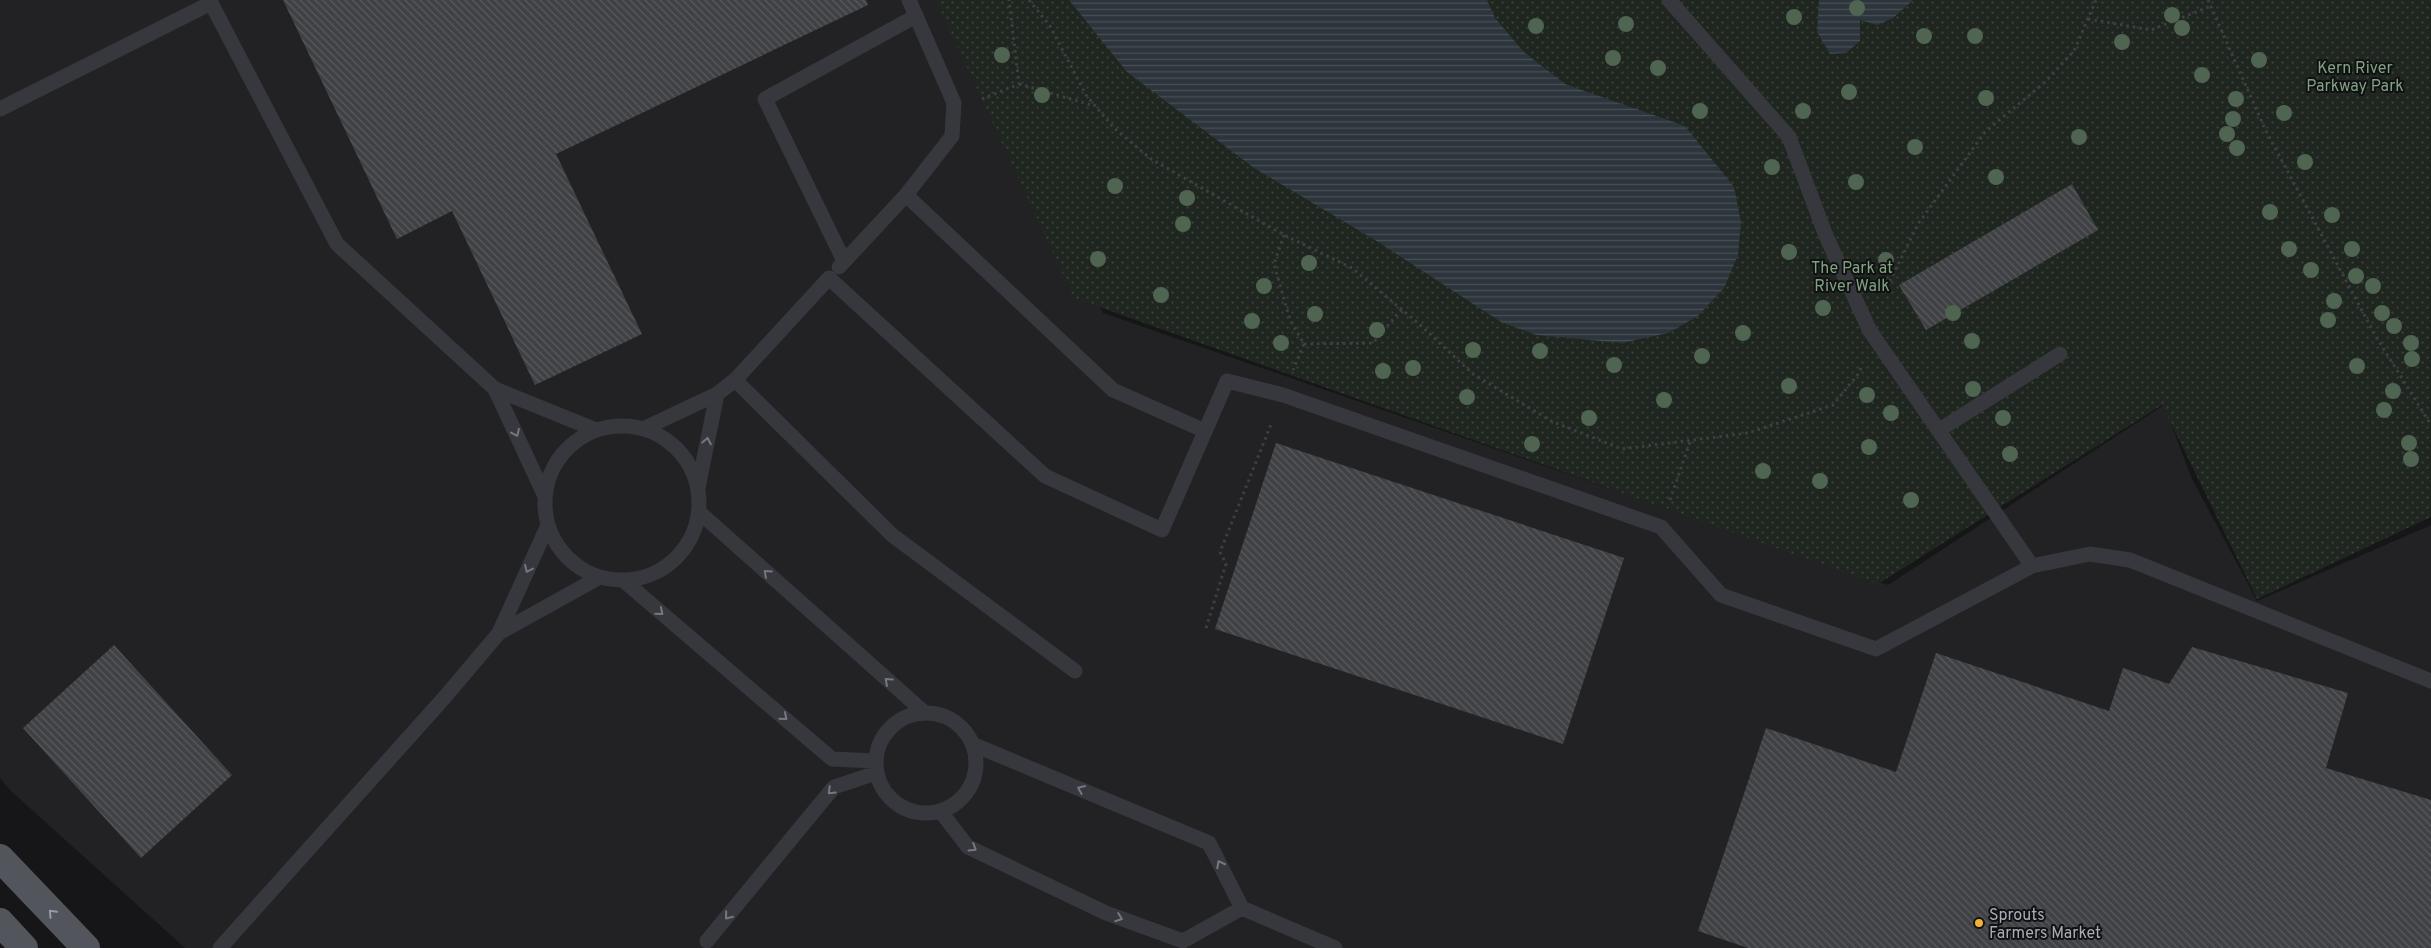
<svg xmlns="http://www.w3.org/2000/svg" width="2431" height="948" font-family="Overpass,sans-serif">
<style>
.built{fill:#222225}
.grass{fill:url(#grass-dots)}
.water{fill:url(#water-rules)}
.building{fill:url(#building-back-hatch)}
.lines{fill:none;stroke-linecap:round;stroke-linejoin:round}
.path{stroke:#3d3f44;stroke-width:3;stroke-dasharray:2.5 4;stroke-linecap:butt}
.service{stroke:#37383d;stroke-width:15}
.primary{stroke:#53555c;stroke-width:28}
.tree{fill:#506452}
.oneway{stroke:#757881}
.oneway2{stroke:#979ba6}
.poi-dot{fill:#f2b134;stroke:#111113;stroke-width:2}
.labels{text-anchor:middle;stroke-width:4;stroke-linejoin:round;paint-order:stroke}
.park-label{font-size:16px;fill:#7fa381;stroke:#111113}
.poi-label{font-size:16px;fill:#a8adb8;stroke:#111113;text-anchor:start}
</style>
<defs>
<pattern id="grass-dots" width="8" height="8" patternUnits="userSpaceOnUse" patternTransform="scale(1.25)"><rect width="8" height="8" fill="#1e261f"/><path d="M2 2h.1M6 6h.1" fill="none" stroke="#3c433d" stroke-width="1.8" stroke-linecap="round"/></pattern>
<pattern id="water-rules" width="6" height="5" patternUnits="userSpaceOnUse" patternTransform="scale(1.25)"><rect width="6" height="5" fill="#2c353c"/><path d="M0 2.5h6" fill="none" stroke="#485056"/></pattern>
<pattern id="building-back-hatch" width="6" height="6" patternUnits="userSpaceOnUse" patternTransform="scale(1.25)"><rect width="6" height="6" fill="#404145"/><path d="M-1 5l2 2M0 0l6 6M5-1l2 2" fill="none" stroke="#595a5e"/></pattern>
</defs>
<rect width="100%" height="100%" fill="#161618"/>
<path class="built" d="M0 0H953L1103 313 1888 585 2164 405 2191 477 2257 601 2431 525V948H185L11 791 0 778Z"/>
<path class="grass" d="M936 0H2431V517L2257 599 2162 405 1878 584 1074 298Z"/>
<path class="water" d="M1069 0H1487L1495 18 1524 52 1565 84 1685 126 1734 187 1741 222 1738 255 1724 288 1698 316 1668 333 1622 343 1536 335 1501 322 1375 240 1254 168 1127 72Z
M1819 0H1913L1893 18 1877 25 1860 20V41L1846 53 1830 54 1817 32Z"/>
<path class="building" d="M283 0H866L868 5 556 154 642 334 535 385 452 211 397 239Z
M2072 184 2098 230 1926 330 1899 285Z
M1276 443 1624 558 1563 744 1215 629Z
M114 645 232 775 141 858 23 728Z
M2192 647 2348 693 2326 768 2431 800V948H1748L1698 931 1766 728 1896 772 1936 653 2109 711 2123 668 2169 684Z"/>
<g class="lines">
<path class="path" d="M1029 0 1050 26 1086 95 1114 128 1151 159 1284 235 1352 268 1418 323 1473 374 1551 421 1622 449 1748 433 1833 405 1859 373 1861 368
M2208 0 2265 129 2375 335 2431 425
M2088 19 2151 30 2211 6
M1019 84 1095 106
M982 99 1019 84 1009 0
M1284 235 1274 264 1290 320 1304 344 1293 370
M1884 293 1918 224 1985 132 2044 83 2074 51 2096 0
M1304 344 1373 343 1402 309
M1670 500 1691 439
M1206 628 1226 564 1220 552 1272 422"/>
<path class="service" d="M909 0 916 16
M1669 0 1789 137 1826 236 1870 331 2032 566
M211 3 337 244 495 389 544 494
M0 109 211 3 210 0
M844 261 765 99 916 16 954 103 952 136 906 195
M839 267 906 195 1113 390 1205 431
M735 380 892 535 1075 671
M495 389 596 430
M545 503a77 77 0 1 1 154 0a77 77 0 1 1-154 0Z
M643 429 717 394 735 380 829 278 1045 476 1162 530 1227 381 1283 395 1661 527 1721 595 1876 649 2032 566 2090 554 2130 560 2431 681
M1939 430 2060 354
M698 488 717 394
M699 512 925 713
M623 580 832 759 875 761
M499 633 600 577
M876 763a50 50 0 1 1 100 0a50 50 0 1 1-100 0Z
M972 744 1209 843 1242 908 1335 948
M941 812 968 847 1106 913 1183 941 1242 908
M707 941 834 787 876 773
M220 948 444 698 499 633 548 525"/>
<path class="primary" d="M0 858 86 948
M0 922 24 948"/>
</g>
<g class="tree">
<circle cx="1857" cy="8" r="8"/>
<circle cx="2172" cy="15" r="8"/>
<circle cx="1794" cy="17" r="8"/>
<circle cx="1626" cy="24" r="8"/>
<circle cx="1536" cy="26" r="8"/>
<circle cx="2182" cy="28" r="8"/>
<circle cx="1924" cy="36" r="8"/>
<circle cx="1975" cy="36" r="8"/>
<circle cx="2122" cy="42" r="8"/>
<circle cx="1002" cy="55" r="8"/>
<circle cx="1613" cy="58" r="8"/>
<circle cx="2259" cy="60" r="8"/>
<circle cx="1658" cy="68" r="8"/>
<circle cx="2202" cy="75" r="8"/>
<circle cx="1849" cy="92" r="8"/>
<circle cx="1042" cy="95" r="8"/>
<circle cx="1986" cy="98" r="8"/>
<circle cx="2236" cy="99" r="8"/>
<circle cx="1700" cy="111" r="8"/>
<circle cx="1803" cy="111" r="8"/>
<circle cx="2284" cy="113" r="8"/>
<circle cx="2233" cy="119" r="8"/>
<circle cx="2227" cy="134" r="8"/>
<circle cx="2079" cy="137" r="8"/>
<circle cx="1915" cy="147" r="8"/>
<circle cx="2237" cy="148" r="8"/>
<circle cx="2305" cy="162" r="8"/>
<circle cx="1772" cy="167" r="8"/>
<circle cx="1996" cy="177" r="8"/>
<circle cx="1856" cy="182" r="8"/>
<circle cx="1115" cy="186" r="8"/>
<circle cx="1187" cy="198" r="8"/>
<circle cx="2270" cy="212" r="8"/>
<circle cx="2332" cy="215" r="8"/>
<circle cx="1183" cy="224" r="8"/>
<circle cx="2289" cy="249" r="8"/>
<circle cx="2352" cy="249" r="8"/>
<circle cx="1789" cy="252" r="8"/>
<circle cx="1098" cy="259" r="8"/>
<circle cx="1886" cy="260" r="8"/>
<circle cx="1309" cy="263" r="8"/>
<circle cx="2311" cy="270" r="8"/>
<circle cx="2356" cy="276" r="8"/>
<circle cx="1264" cy="286" r="8"/>
<circle cx="2373" cy="286" r="8"/>
<circle cx="1161" cy="295" r="8"/>
<circle cx="2334" cy="301" r="8"/>
<circle cx="1823" cy="308" r="8"/>
<circle cx="1953" cy="313" r="8"/>
<circle cx="2382" cy="313" r="8"/>
<circle cx="1315" cy="314" r="8"/>
<circle cx="2328" cy="320" r="8"/>
<circle cx="1252" cy="321" r="8"/>
<circle cx="2394" cy="326" r="8"/>
<circle cx="1377" cy="330" r="8"/>
<circle cx="1743" cy="333" r="8"/>
<circle cx="1972" cy="341" r="8"/>
<circle cx="1281" cy="343" r="8"/>
<circle cx="2411" cy="343" r="8"/>
<circle cx="1473" cy="350" r="8"/>
<circle cx="1540" cy="351" r="8"/>
<circle cx="1702" cy="356" r="8"/>
<circle cx="2412" cy="359" r="8"/>
<circle cx="1614" cy="365" r="8"/>
<circle cx="2357" cy="366" r="8"/>
<circle cx="1413" cy="368" r="8"/>
<circle cx="1383" cy="371" r="8"/>
<circle cx="1789" cy="386" r="8"/>
<circle cx="1973" cy="389" r="8"/>
<circle cx="2393" cy="391" r="8"/>
<circle cx="1867" cy="395" r="8"/>
<circle cx="1467" cy="397" r="8"/>
<circle cx="1664" cy="400" r="8"/>
<circle cx="2384" cy="410" r="8"/>
<circle cx="1891" cy="413" r="8"/>
<circle cx="1589" cy="418" r="8"/>
<circle cx="2003" cy="418" r="8"/>
<circle cx="2409" cy="443" r="8"/>
<circle cx="1532" cy="444" r="8"/>
<circle cx="1869" cy="447" r="8"/>
<circle cx="2010" cy="454" r="8"/>
<circle cx="2411" cy="459" r="8"/>
<circle cx="1763" cy="471" r="8"/>
<circle cx="1820" cy="481" r="8"/>
<circle cx="1911" cy="500" r="8"/>
</g>
<defs><path id="oneway-chevron" d="M-2-3.5L2.5 0L-2 3.5" fill="none" stroke-width="1.6" stroke-linecap="round" stroke-linejoin="round" transform="scale(1.25)"/></defs>
<g class="oneway">
<use href="#oneway-chevron" transform="translate(516 433) rotate(65)"/>
<use href="#oneway-chevron" transform="translate(707 441) rotate(-79)"/>
<use href="#oneway-chevron" transform="translate(528 569) rotate(115)"/>
<use href="#oneway-chevron" transform="translate(767 573) rotate(-138)"/>
<use href="#oneway-chevron" transform="translate(660 612) rotate(40)"/>
<use href="#oneway-chevron" transform="translate(888 681) rotate(-138)"/>
<use href="#oneway-chevron" transform="translate(784 717) rotate(40)"/>
<use href="#oneway-chevron" transform="translate(1081 789) rotate(-157)"/>
<use href="#oneway-chevron" transform="translate(831 791) rotate(136)"/>
<use href="#oneway-chevron" transform="translate(973 848) rotate(32)"/>
<use href="#oneway-chevron" transform="translate(1220 864) rotate(-117)"/>
<use href="#oneway-chevron" transform="translate(728 916) rotate(129)"/>
<use href="#oneway-chevron" transform="translate(1119 918) rotate(20)"/>
</g>
<use class="oneway2" href="#oneway-chevron" transform="translate(52 913) rotate(-134)"/>
<circle class="poi-dot" cx="1979" cy="923" r="5"/>
<g class="labels">
<g class="park-label">
<text x="2355" y="73">Kern River<tspan x="2355" dy="18">Parkway Park</tspan></text>
<text x="1852" y="273">The Park at<tspan x="1852" dy="18">River Walk</tspan></text>
</g>
<g class="poi-label">
<text x="1989" y="920">Sprouts<tspan x="1989" dy="18">Farmers Market</tspan></text>
</g>
</g>
</svg>
